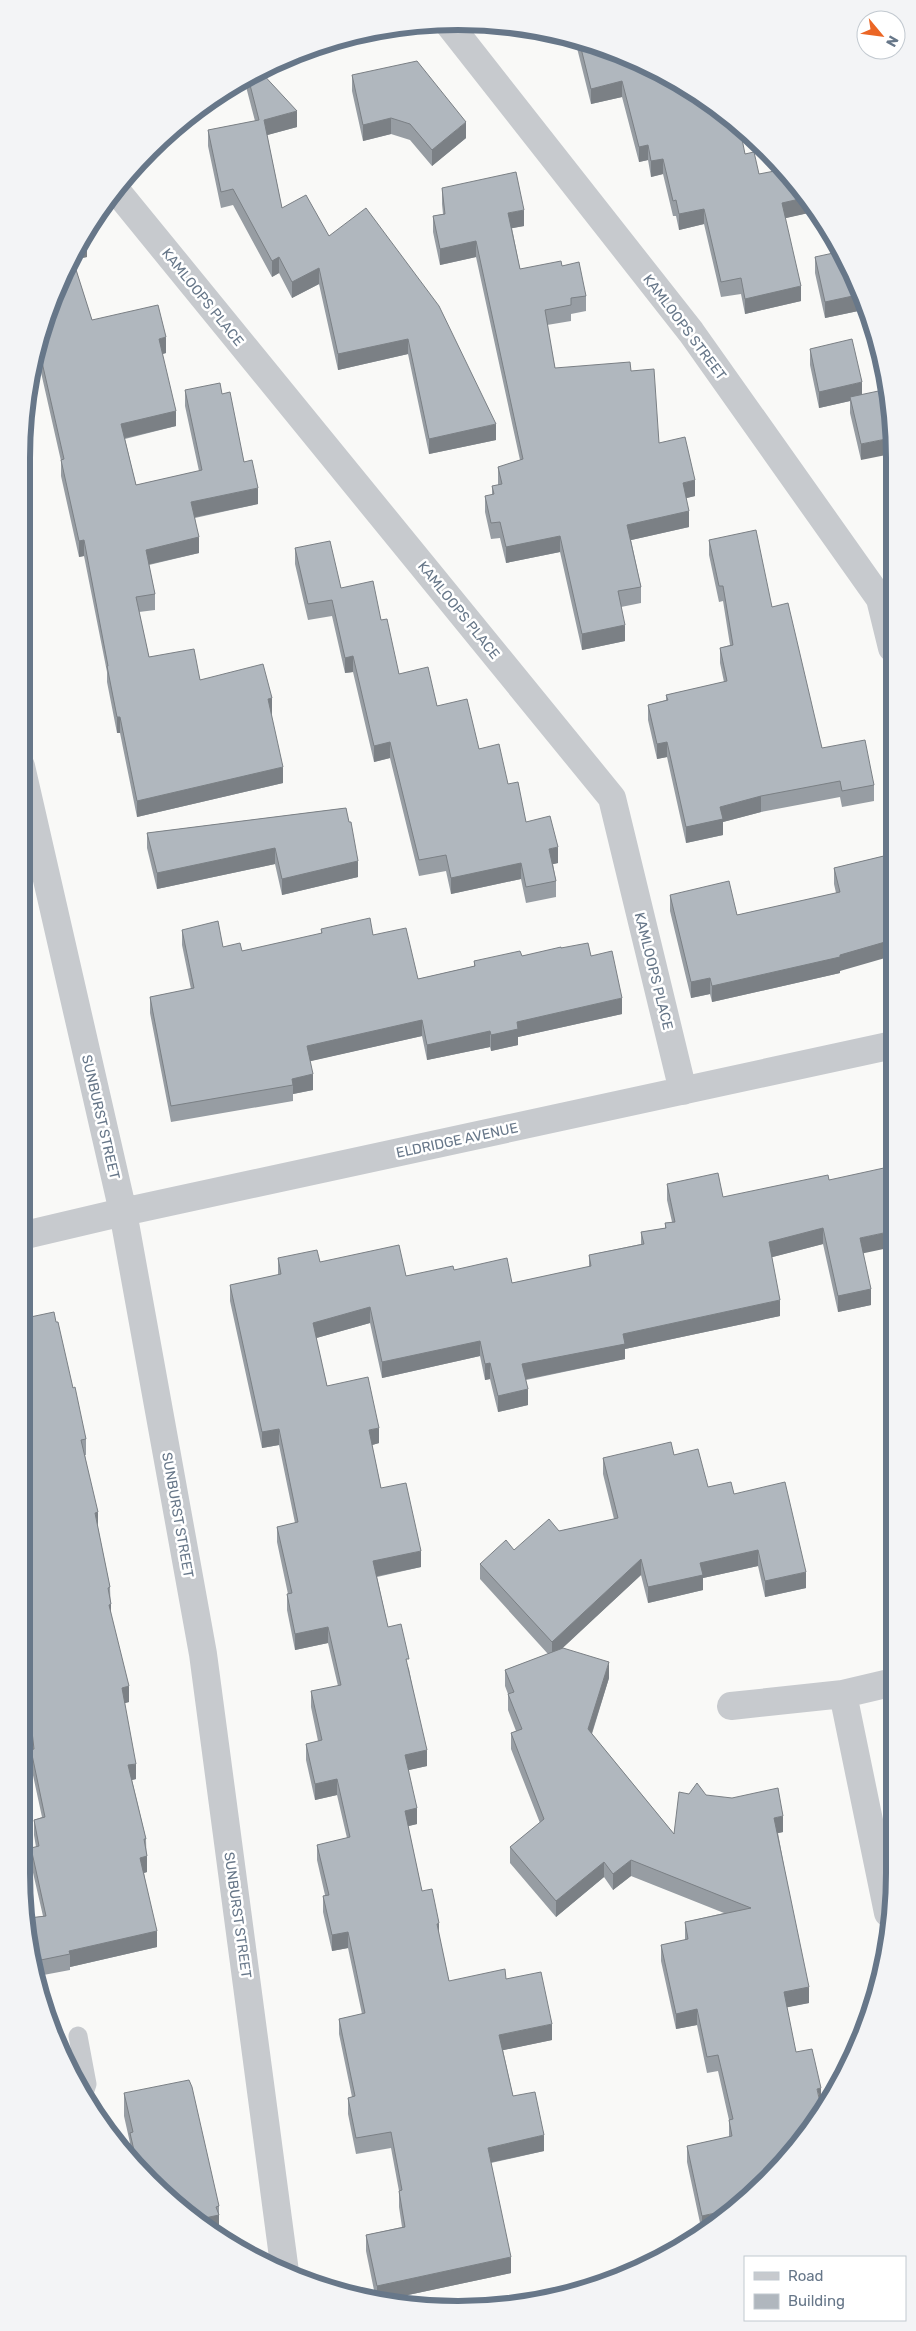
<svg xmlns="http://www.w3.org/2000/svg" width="916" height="2331" font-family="Rubik,sans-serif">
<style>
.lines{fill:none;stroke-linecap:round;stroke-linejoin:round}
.lane{stroke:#c7cace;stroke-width:19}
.street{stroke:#c7cace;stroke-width:28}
.wall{fill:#979da3}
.shaded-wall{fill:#7b8085}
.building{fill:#b0b7be;stroke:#7b8085}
.labels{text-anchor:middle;stroke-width:5;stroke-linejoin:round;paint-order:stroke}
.street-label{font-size:14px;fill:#677789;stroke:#fff}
.rim{fill:none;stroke:#677789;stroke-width:6}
</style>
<rect width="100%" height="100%" fill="#f9f9f7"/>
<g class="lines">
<path class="lane" d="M78 2036 87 2084 83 2096"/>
<path class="street" d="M448 23 691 332 880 599 892 648
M116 190 612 798 683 1091
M21 766 123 1212 203 1654 285 2272
M21 1236 123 1212 893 1045
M843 1694 888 1913
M731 1706 843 1694 894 1682"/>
</g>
<path class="wall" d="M577 39 598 44 745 154 759 174 787 170 813 212 785 218 801 301 745 314 741 294 721 297 704 224 679 230 676 216H673L663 174 651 177 648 160 639 162 622 97 591 104 577 48Z
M259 70 297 127 267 135 282 208 329 236 496 440 429 454 408 354 338 370 319 284 292 298 279 273 272 277 233 205 221 208 208 146V130L255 121 244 79Z
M352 75 466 138 432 166 410 140 391 134 363 141 352 91Z
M442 188 524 226 512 228 520 269 562 266 586 296V311L571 314V321L547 325 555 368 631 371 659 443 695 496 686 498 689 527 631 540 641 587V603L621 607 625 641 582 650 560 552 506 563 500 538 491 539 485 512V496L492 495V486L498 485V467L520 460 476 257 440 265 433 232V216L443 214 442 204Z
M80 240 87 257 77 259V264L74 265 92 320 166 353 162 354 176 426 125 439 136 485 199 471 185 406V390L222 394 258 504 195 518 199 553 149 565 155 594V610L139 612 149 657 200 680 272 714H271L283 783 137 817 120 733H117L107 682V672L84 556 79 557 61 476V461L38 359 44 318Z
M815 257 863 297V310L825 318 815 273Z
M810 349 862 394 861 460 850 413V401L819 408 810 365Z
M709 540 772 607 822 748 874 785V801L842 807 840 797 761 812 723 822V835L686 843 667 757 657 759 648 720V705L666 700V695L724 682 720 663V648L730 645 723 601 719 602 709 555Z
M295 548 341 588 381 620 399 674 437 706 479 749 508 784 526 822 558 863 553 864 556 881V897L526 903 521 879 451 894 446 871 419 876 390 758 374 762 353 672 345 673 332 616 308 620 295 564Z
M346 808 358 877 282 895 275 864 157 889 147 848V833Z
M892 854 840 971V973L712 1002 710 994 691 998 670 911V895L737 915 836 893 834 884V868Z
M321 929 373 935 418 979 474 966V961L522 956 561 948 591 956 622 1014 518 1037V1045L491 1051 490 1047 427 1060 422 1036 310 1061 313 1090 293 1094V1101L171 1122 150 1013V997L191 989 182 945V930L223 947 242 951 321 934Z
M829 1180 863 1253 871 1305 838 1312 823 1244 772 1257 780 1316 625 1349V1359L526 1380 528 1405 498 1412 490 1379 485 1380 480 1356 382 1378 370 1323 316 1338 327 1386 379 1443 372 1445 381 1488 421 1567 377 1577 388 1627 409 1669 427 1766 408 1770 417 1824 408 1826 422 1891 439 1935 449 1981 506 1979 552 2040 503 2050 513 2096 544 2151 491 2163 511 2273 380 2301 376 2300 366 2251V2235L402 2227 399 2207V2191L391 2148 356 2154 348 2114V2098L352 2097 339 2034V2019L362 2014 348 1948 332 1951 323 1912V1896L325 1895 317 1860V1845L347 1838 337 1795 315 1800 306 1760V1744L318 1741 311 1707V1691L338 1686 328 1643 295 1650 287 1610V1594H288L277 1542V1527L295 1523 279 1445 262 1448 230 1301V1285L278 1275V1258L320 1262 406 1276 454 1270 512 1283 589 1267V1255L641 1244V1232L665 1228V1223L672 1222 667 1200V1184L723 1197Z
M21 1319 73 1388 86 1439V1455H85L98 1528 110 1587 111 1615 129 1702 124 1703 136 1779 132 1780 146 1839 147 1872 144 1873 157 1947 70 1967V1970L38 1976 29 1918 43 1916 31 1864V1848L36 1847 34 1835V1820L42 1817 31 1766V1750H33L26 1695 21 1697Z
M674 1455 708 1487 734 1494 806 1588 765 1597 758 1566 703 1578V1590L648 1603 641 1575 562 1648 609 1678 592 1734 674 1834 706 1795 783 1832 778 1833 809 2003 787 2007 702 2232 687 2162V2146L729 2137V2120L718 2071 707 2073 697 2025 676 2029 661 1961V1945L685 1940V1922L724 1913 631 1876 613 1890 604 1877 556 1917 510 1863V1847L540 1823 511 1749V1733L516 1731 508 1710V1694L505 1686V1670L548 1654 480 1579V1564L559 1531 614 1519 603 1474V1458Z
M124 2093 219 2206V2234L132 2163 130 2155V2143L124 2116Z"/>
<path class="shaded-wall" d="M622 81V97L591 104V89Z
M297 111V127L264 136V120Z
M391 118V134L363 141V125Z
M466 122V138L432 166V150Z
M648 145V160L639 162V147Z
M663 159V174L651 177V161Z
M804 198 813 212 782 219V203Z
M704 209V224L679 230V214Z
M524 210V226L508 229V213Z
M87 241V257L77 259V264L69 266V263L78 243Z
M476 241V257L440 265V249Z
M279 257V273L272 277V261Z
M319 268V284L292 298V282Z
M801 286V301L745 314V299Z
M862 294 863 297V310L825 318V302Z
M166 337V353L159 355V339Z
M408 339V354L338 370V354Z
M862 382V398L850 397V401L819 408V392Z
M176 411V426L121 439V424Z
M496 424V440L429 454V439Z
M891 438V454L861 460V444Z
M695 480V496L683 499V483Z
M258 488V504L191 518V502Z
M689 511V527L627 541V525Z
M560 536V552L506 563V547Z
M199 537V553L146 565V550Z
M84 540V556L79 557V541Z
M625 625V641L582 650V634Z
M353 656V672L345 673V658Z
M272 698V714L268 715V699Z
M117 717H120V733H117Z
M390 742V758L374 762V746Z
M667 742V757L657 759V744Z
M283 767V783L137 817V801Z
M761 796V812L723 822V835L686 843V827L720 807Z
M558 847V863L549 865V849Z
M275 848V864L157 889V873Z
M358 861V877L282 895V879Z
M521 863V879L451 894V878Z
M892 931V956L840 971V973L712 1002V986L840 955Z
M710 978V994L691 998V982Z
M622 998V1014L518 1037V1045L491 1051V1035L517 1022Z
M422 1020V1036L307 1062V1046Z
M490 1031V1047L427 1060V1045Z
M313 1074V1090L293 1094V1085L292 1079Z
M823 1228V1244L769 1258V1242Z
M893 1231V1247L860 1254V1238Z
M871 1289V1305L838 1312V1296Z
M780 1300V1316L625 1349V1359L522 1380V1364L623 1334Z
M370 1307V1323L313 1339V1323Z
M480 1341V1356L382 1378V1362Z
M490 1363V1379L485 1380V1364Z
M528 1389V1405L498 1412V1396Z
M379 1428V1443L369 1446V1430Z
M279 1429V1445L262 1448V1432Z
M98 1512V1528L95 1513Z
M758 1550V1566L703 1578V1590L648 1603V1587L700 1563Z
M421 1551V1567L373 1577V1561Z
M641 1559V1575L552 1658V1642Z
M806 1572V1588L765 1597V1581Z
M111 1604V1620L109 1605Z
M328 1627V1643L295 1650V1634Z
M609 1662V1678L588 1745V1729Z
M26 1679V1695L21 1697V1681Z
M129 1686V1702L122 1704V1688Z
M427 1750V1766L405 1771V1755Z
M136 1764V1779L128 1781V1765Z
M337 1779V1795L315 1800V1784Z
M417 1808V1824L405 1827V1811Z
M783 1816V1832L774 1834V1818Z
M147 1856V1872L140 1874V1858Z
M631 1860V1876L613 1890V1874Z
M604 1862V1877L556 1917V1901Z
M439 1923V1939L437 1924Z
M157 1931V1947L70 1967V1954L69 1951Z
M348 1932V1948L332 1951V1935Z
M809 1987V2003L784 2008V1992Z
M697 2009V2025L676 2029V2014Z
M552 2024V2040L499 2051V2035Z
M821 2088V2104L817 2089Z
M544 2135V2151L488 2163V2148Z
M737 2208 704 2231 702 2232V2216Z
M219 2215V2234L200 2219Z
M511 2257V2273L380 2301 377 2300V2286Z"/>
<path class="building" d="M579 40 598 44 700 95 740 129 745 154 754 152 759 174 785 169 787 170 804 198 782 203 801 286 745 299 741 278 721 282 704 209 679 214 676 200 673 201 663 159 651 161 648 145 639 147 622 81 591 89Z
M417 61 466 122 432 150 410 124 391 118 363 125 352 75Z
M259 70 297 111 264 120 282 208 306 195 329 236 366 208 439 306 496 424 429 439 408 339 338 354 319 268 292 282 279 257 272 261 233 189 221 192 208 130 259 120 248 77Z
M516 172 524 210 508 213 520 269 561 261 562 266 579 262 586 296 571 298V305L545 310 555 368 630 362 631 371 654 369 659 443 685 437 695 480 683 483 689 511 627 525 641 587 618 591 625 625 582 634 560 536 506 547 500 522 491 523 485 496 494 494 492 486 502 484 498 467 523 459 476 241 440 249 433 216 445 214 442 188Z
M85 233 87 241 78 243 80 240Z
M838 252 861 291 862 294 825 302 815 257Z
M72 257 92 320 158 305 166 337 159 339 176 411 121 424 136 485 202 470 185 390 220 383 222 394 230 392 244 462 252 460 258 488 191 502 199 537 146 550 155 594 136 597 149 657 194 649 200 680 263 664 272 698 268 699 283 767 137 801 120 717H117L107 666H108L84 540 79 541 61 460 64 459 39 349 44 318Z
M852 339 862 382 819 392 810 349Z
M888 389 891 401V438L861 444 850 397Z
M756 530 772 607 788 603 822 748 865 740 874 785 842 791 840 781 761 796 720 807 723 819 686 827 667 742 657 744 648 705 668 700 666 695 727 681 720 648 733 645 723 586H719L709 540Z
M330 541 341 588 373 581 381 620 387 619 399 674 428 667 437 706 467 699 479 749 499 744 508 784 518 782 526 822 550 816 558 847 549 849 556 881 526 887 521 863 451 878 446 855 419 860 390 742 374 746 353 656 345 658 332 600 308 604 295 548Z
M346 808 349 822H351L358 861 282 879 275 848 157 873 147 833Z
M892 854V940L840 955V957L712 986 710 978 691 982 670 895 729 881 737 915 840 892 834 868Z
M370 918 373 935 406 928 418 979 475 966 474 961 520 951 522 956 561 947V948L588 943 591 956 612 951 622 998 517 1022 518 1029 491 1035 490 1031 427 1045 422 1020 307 1046 313 1074 292 1079 293 1085 171 1106 150 997 194 988 182 930 218 921 223 947 240 943 242 951 322 933 321 929Z
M893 1166V1231L860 1238 871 1289 838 1296 823 1228 769 1242 780 1300 623 1334 625 1344 522 1364 528 1389 498 1396 490 1363 485 1364 480 1341 382 1362 370 1307 313 1323 327 1386 368 1377 379 1428 369 1430 381 1488 406 1483 421 1551 373 1561 388 1627 401 1624 409 1659H406L427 1750 405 1755 417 1808 405 1811 422 1891 432 1889 439 1923 437 1924 449 1981 505 1969 506 1979 541 1972 552 2024 499 2035 513 2096 535 2092 544 2135 488 2148 511 2257 377 2286 366 2235 405 2227 399 2191 402 2190 391 2132 356 2138 348 2098 355 2096 339 2019 365 2013 348 1932 332 1935 323 1896 329 1895 317 1845 350 1837 337 1779 315 1784 306 1744 322 1740 311 1691 341 1685 328 1627 295 1634 287 1594 292 1593 277 1527 298 1522 279 1429 262 1432 230 1285 281 1274 278 1258 317 1250 320 1262 399 1245 406 1276 453 1266 454 1270 507 1258 512 1283 591 1266 589 1255 644 1244 641 1232 666 1228 665 1223 675 1222 667 1184 718 1173 723 1197 828 1175 829 1180Z
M54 1312 56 1322H58L73 1388 75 1387 86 1439 81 1440 98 1512 95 1513 110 1587 108 1588 111 1604 109 1605 129 1686 122 1688 136 1764 128 1765 146 1839H144L147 1856 140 1858 157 1931 69 1951 70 1954 36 1961 29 1918 46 1916 31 1848 39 1846 34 1820 45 1817 31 1750 34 1749 26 1679 21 1681V1319Z
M671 1442 674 1455 698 1449 708 1487 731 1482 734 1494 785 1482 806 1572 765 1581 758 1550 700 1563 703 1575 648 1587 641 1559 552 1642 480 1564 506 1540 514 1550 549 1519 559 1531 618 1518 603 1458Z
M563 1648 609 1662 588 1729 674 1834 679 1792 689 1794 697 1783 706 1795 732 1798 778 1788 783 1816 774 1818 809 1987 784 1992 796 2052 812 2049 821 2088 817 2089 821 2107 804 2139 746 2201 737 2208 702 2216 687 2146 732 2136 729 2120 733 2119 718 2055 707 2057 697 2009 676 2014 661 1945 688 1939 685 1922 751 1908 631 1860 613 1874 604 1862 556 1901 510 1847 544 1819 511 1733 522 1729 508 1694 514 1692 505 1670Z
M189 2080 192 2087 219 2206 216 2207 219 2215 200 2219 138 2168 130 2133 133 2132 124 2093Z"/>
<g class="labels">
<g class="street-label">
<text transform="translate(203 297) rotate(51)" y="5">KAMLOOPS PLACE</text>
<text transform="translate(685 327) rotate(53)" y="5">KAMLOOPS STREET</text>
<text transform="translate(459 610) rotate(51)" y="5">KAMLOOPS PLACE</text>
<text transform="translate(654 971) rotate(76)" y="5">KAMLOOPS PLACE</text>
<text transform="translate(101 1117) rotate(77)" y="5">SUNBURST STREET</text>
<text transform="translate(457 1140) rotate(-12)" y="5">ELDRIDGE AVENUE</text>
<text transform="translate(178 1515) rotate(80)" y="5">SUNBURST STREET</text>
<text transform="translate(238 1915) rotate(82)" y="5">SUNBURST STREET</text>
</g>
</g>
<path d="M0 0H916V2331H0ZM458 30H458A428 428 0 0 1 886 458V1873A428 428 0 0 1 458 2301H458A428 428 0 0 1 30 1873V458A428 428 0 0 1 458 30Z" fill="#f3f4f6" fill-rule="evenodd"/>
<path class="rim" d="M458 30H458A428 428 0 0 1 886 458V1873A428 428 0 0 1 458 2301H458A428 428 0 0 1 30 1873V458A428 428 0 0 1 458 30Z"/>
<rect x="744" y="2256" width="162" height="65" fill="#ffffff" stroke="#c2c9d0"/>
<rect x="754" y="2272" width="25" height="8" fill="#c7cace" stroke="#c2c9d0"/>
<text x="788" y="2281" font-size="15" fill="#677789">Road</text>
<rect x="754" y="2294" width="25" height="15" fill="#b0b7be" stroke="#c2c9d0"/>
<text x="788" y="2306" font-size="15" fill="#677789">Building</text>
<g transform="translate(881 35) rotate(119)"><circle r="24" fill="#ffffff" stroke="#c2c9d0"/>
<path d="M0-4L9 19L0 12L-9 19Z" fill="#eb6625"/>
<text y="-8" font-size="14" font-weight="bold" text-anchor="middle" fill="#677789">N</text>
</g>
</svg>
